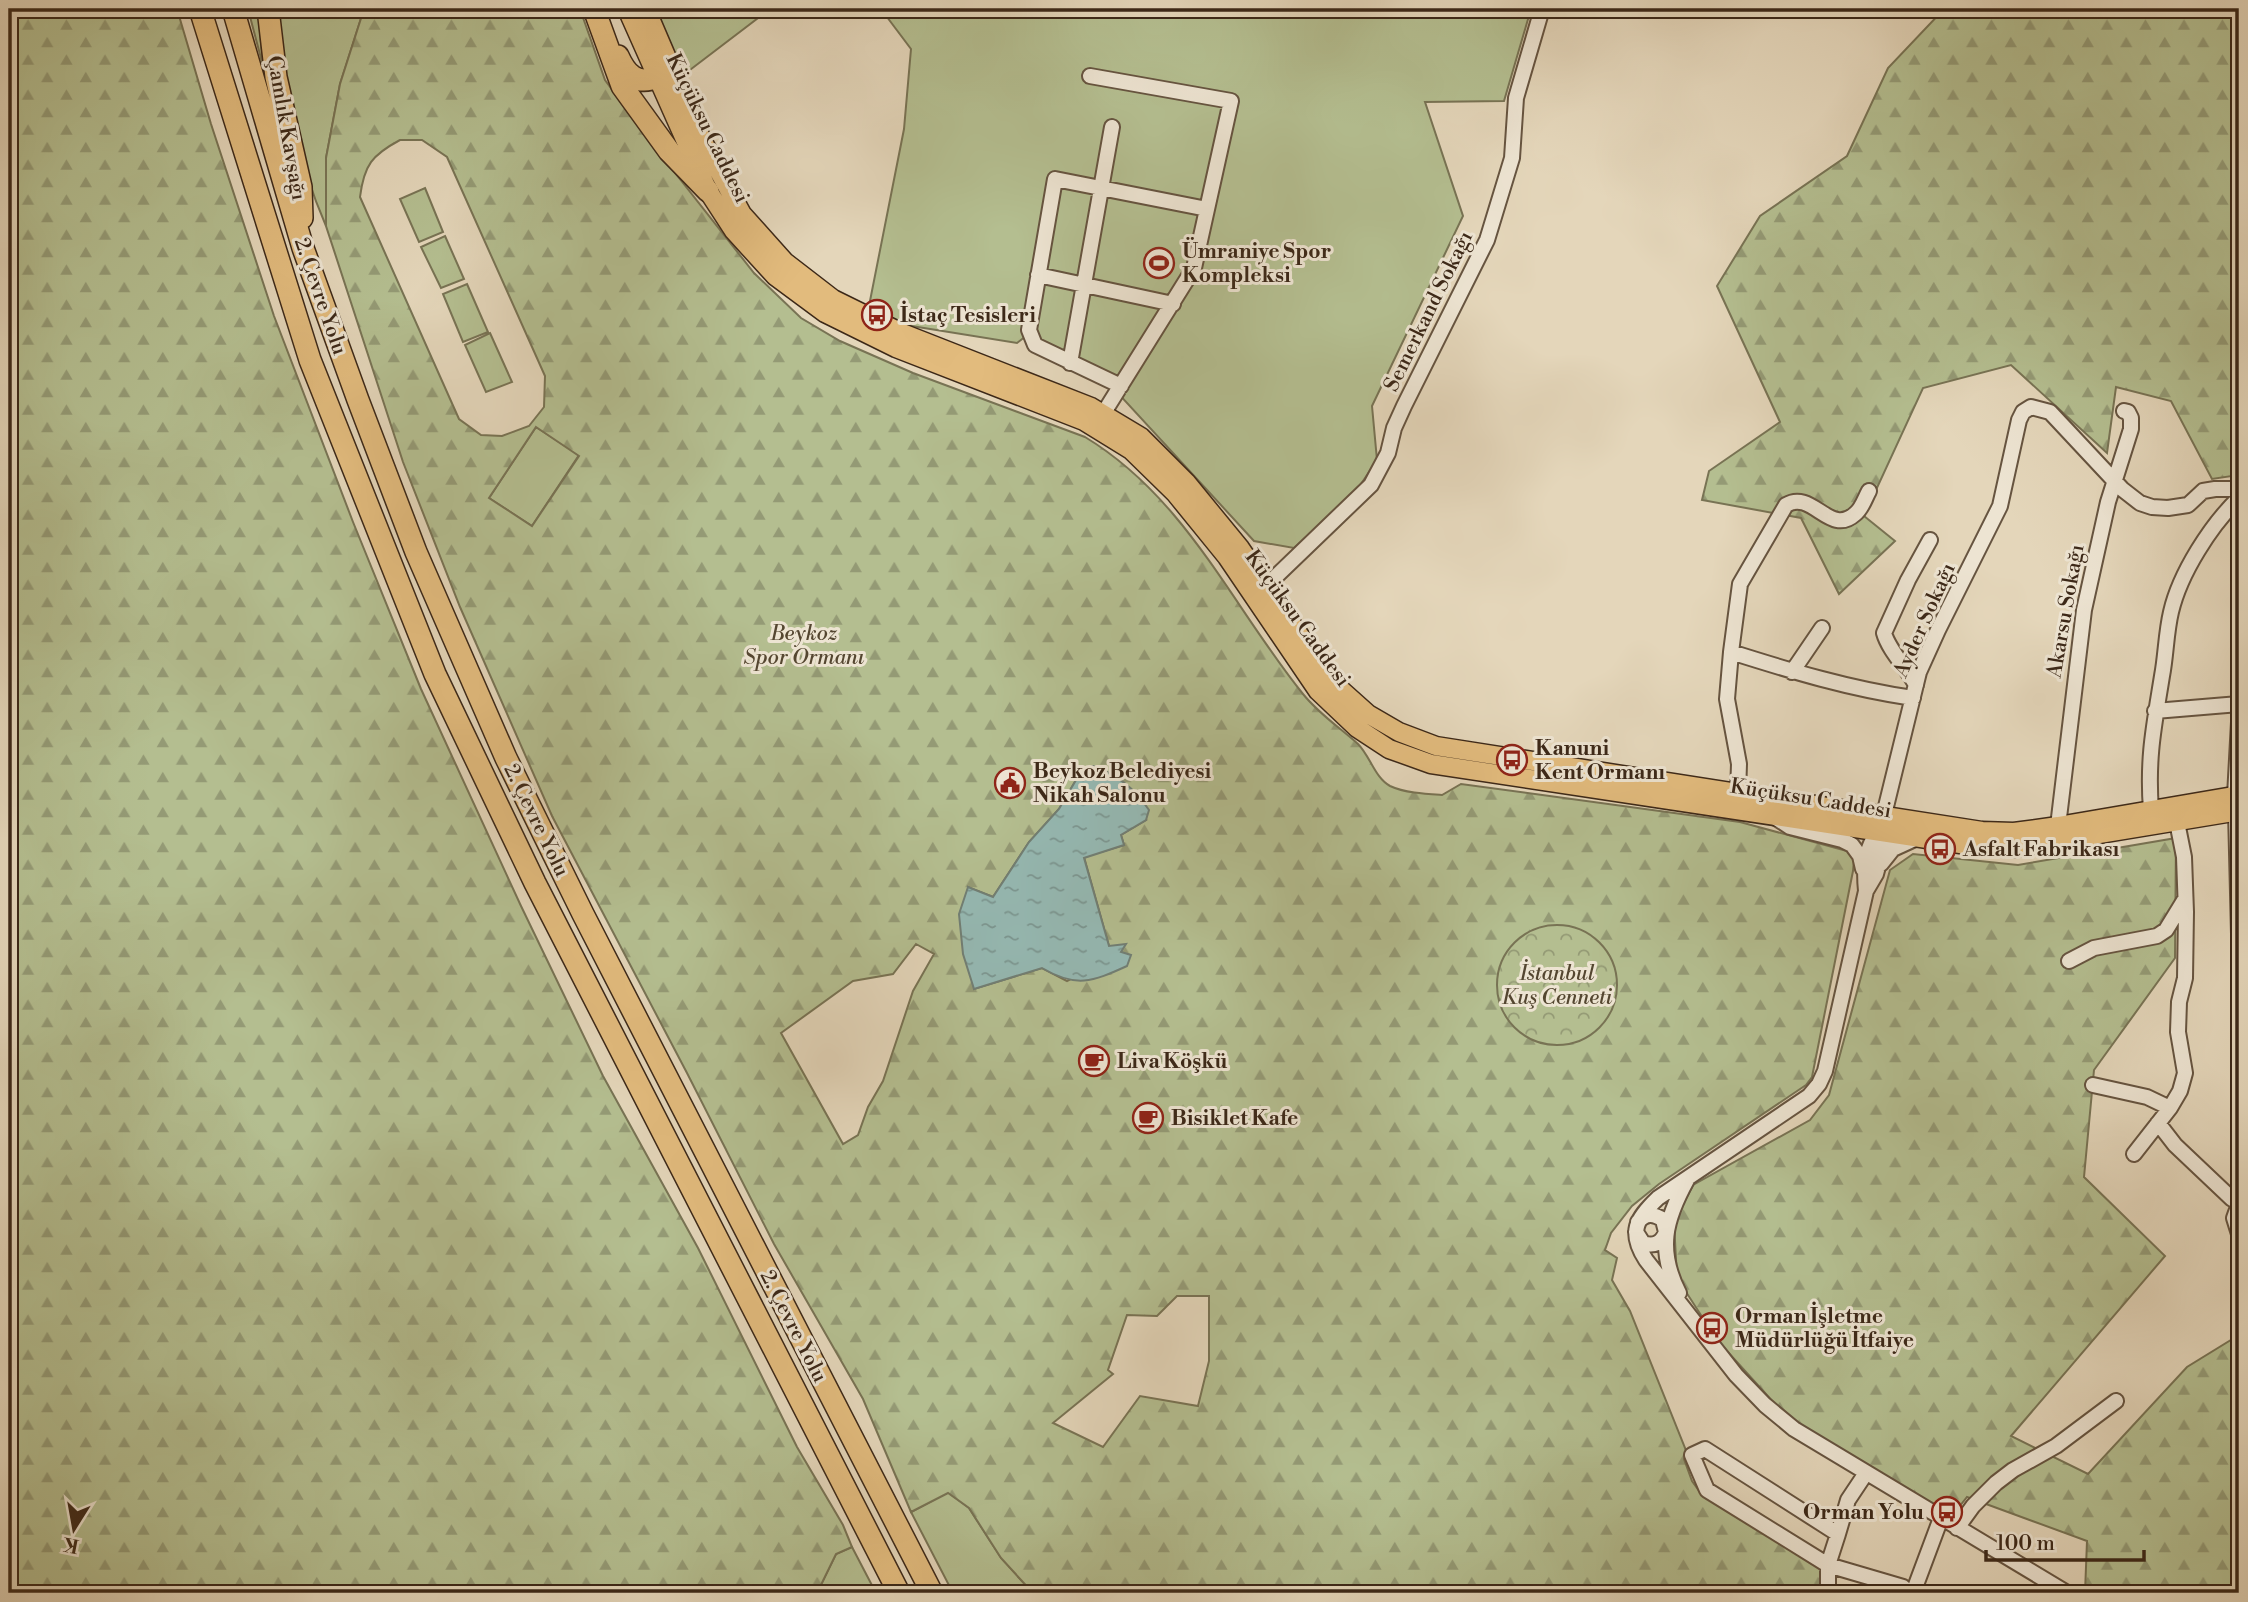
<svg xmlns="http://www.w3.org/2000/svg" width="2248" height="1602" font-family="'Libre Bodoni',serif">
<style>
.green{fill:#b4be90;stroke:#787354;stroke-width:2}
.forest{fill:url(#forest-firs);stroke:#787354;stroke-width:2;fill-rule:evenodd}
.park{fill:url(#park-crowns);stroke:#787354;stroke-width:2}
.water{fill:url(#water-ripples);stroke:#717f75;stroke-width:2}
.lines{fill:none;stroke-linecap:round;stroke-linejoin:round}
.minor-casing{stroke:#665440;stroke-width:18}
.major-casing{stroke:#3c2818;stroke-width:21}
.highway-casing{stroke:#3c2818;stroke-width:24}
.minor{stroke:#ede4d2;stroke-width:14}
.major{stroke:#e2bb7d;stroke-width:18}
.highway{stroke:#e2bb7d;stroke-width:21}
.labels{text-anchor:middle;stroke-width:6;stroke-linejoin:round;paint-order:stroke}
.street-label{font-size:21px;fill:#3c2818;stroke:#ede4d2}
.poi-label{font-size:21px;font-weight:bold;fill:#3c2818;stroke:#ede4d2;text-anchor:start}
.park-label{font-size:21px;font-style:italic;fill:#544630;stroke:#ede4d2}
</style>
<defs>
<pattern id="forest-firs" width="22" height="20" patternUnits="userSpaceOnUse" patternTransform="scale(1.75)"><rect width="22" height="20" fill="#b4be90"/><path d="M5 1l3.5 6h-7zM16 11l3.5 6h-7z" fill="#949a75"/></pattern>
<pattern id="park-crowns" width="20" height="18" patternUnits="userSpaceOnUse" patternTransform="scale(1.75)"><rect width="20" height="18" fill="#b4be90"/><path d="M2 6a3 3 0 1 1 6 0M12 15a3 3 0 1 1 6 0" fill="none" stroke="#949a75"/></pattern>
<pattern id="water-ripples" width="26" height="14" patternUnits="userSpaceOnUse" patternTransform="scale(1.75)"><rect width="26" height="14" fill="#95b9b3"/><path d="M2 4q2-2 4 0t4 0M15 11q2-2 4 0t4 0" fill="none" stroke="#7b9691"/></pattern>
</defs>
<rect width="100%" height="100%" fill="#e4d6ba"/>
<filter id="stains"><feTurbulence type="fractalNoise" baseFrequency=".00286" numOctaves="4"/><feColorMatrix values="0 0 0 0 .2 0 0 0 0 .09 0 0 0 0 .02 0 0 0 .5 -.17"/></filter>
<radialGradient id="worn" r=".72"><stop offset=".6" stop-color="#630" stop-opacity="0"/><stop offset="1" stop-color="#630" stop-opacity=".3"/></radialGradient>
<path class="green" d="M248 9H258L263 66Z
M279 9H364L340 84 326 158V226C299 164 278 76 279 9Z
M653 9H770L682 76Z
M881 9H1531L1504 101 1425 102 1463 216 1372 406 1377 460 1353 496 1294 548 1254 541 1117 392 1032 351 1026 336 1017 343 893 323 868 311 904 129 911 49Z
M425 188 443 232 419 242 400 199Z
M445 236 464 279 441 288 421 247Z
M467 284 488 332 463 342 443 294Z
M490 333 512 382 486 392 465 345Z
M536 427 579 455 532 526 489 498Z
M948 1492 969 1508 1001 1558 1033 1593H953L911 1512Z
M852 1547 876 1593H817L836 1554Z"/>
<path class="forest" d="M9 9H177L211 124 274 316 353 522 421 689 521 906 603 1076 698 1248 797 1447 843 1525 852 1547 836 1554 817 1593H9Z
M364 9H580L605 80 646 136 754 273 801 318 840 341 913 373 1085 437C1186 498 1232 606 1303 694 1319 714 1339 727 1358 744 1370 756 1375 778 1390 786 1405 793 1426 794 1442 795L1461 784 1740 822 1847 851 1854 860 1853 871 1812 1077 1806 1085 1659 1184 1632 1206 1611 1233 1605 1250 1617 1258 1612 1280 1630 1311 1687 1453 1684 1459 1692 1481 1702 1495 1820 1566 1822 1593H1033L1001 1558 969 1508 948 1493 911 1512 863 1399 774 1244 687 1073 552 816 460 607 403 462 326 226V158L340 84ZM400 140H422L447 157 545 376 544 407 529 426 502 436 481 435 459 419 360 197C364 165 372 155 400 140ZM536 427 579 456 532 526 489 498ZM1079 775 1146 820 1121 835 1124 845 1084 857 1109 946 1121 952 1067 981 1042 968 974 989 968 887 993 897 1029 842 1059 809ZM916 944 934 954 913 991 883 1081 868 1107 858 1135 843 1144 781 1033 853 981 893 974ZM1177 1296H1209V1361L1198 1406 1140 1396 1103 1447 1053 1423 1113 1374 1108 1370 1127 1315 1157 1316Z
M1944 9H2239V475L2212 479 2171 401 2116 387 2107 453 2011 365 1923 388 1864 516 1895 541 1839 594 1801 518 1702 500 1709 471 1780 422 1717 286 1760 216 1847 156 1888 68Z
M2176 838 2175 958 2094 1070 2084 1177 2165 1256 2011 1436 2088 1474 2187 1367 2239 1335V1593H2085L2087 1541 1967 1497 1948 1521 1786 1416 1717 1340 1677 1278 1674 1222 1693 1185 1810 1120 1829 1095 1890 870 1913 854 2018 865Z"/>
<path class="park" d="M1497 985a60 60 0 1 1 120 0a60 60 0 1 1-120 0Z"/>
<path class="water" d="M1093 766C1117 774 1135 789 1149 810L1146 820 1121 835 1124 845 1084 858 1109 946 1126 944 1121 952 1131 955 1127 966C1092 982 1076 988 1042 968L974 989 963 954 959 914 968 887 993 897 1029 842 1059 809 1079 775Z"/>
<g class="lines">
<g class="minor-casing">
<path id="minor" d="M1090 76 1231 101 1194 268 1103 414
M1038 275 1173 304
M1070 363 1112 127
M1121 386 1035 345 1029 330 1055 179 1207 209
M1266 586 1371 485 1388 453 1394 428 1404 406 1487 240 1512 158 1516 98 1542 9
M1731 652 1740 584 1786 505C1812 489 1830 537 1855 514 1862 509 1865 498 1869 491
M1792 672 1822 628
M1916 685C1907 668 1889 651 1884 633L1908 580 1930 540
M2155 711 2239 704
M1738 793 1739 764 1727 699 1731 652C1791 671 1850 689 1913 698
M2235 796 2239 722
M2151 810C2147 758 2154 726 2162 676 2166 655 2166 633 2171 612 2180 573 2211 525 2239 498
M2236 811 2239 934
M1776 818 1790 827 1842 840 1852 845 1860 856 1863 869
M2058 826 2084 610 2108 502 2131 429V418L2128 412 2124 411
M1880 831 1885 841 1876 874 1866 891 1825 1071 1819 1084 1809 1096 1658 1198C1636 1219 1628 1232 1646 1260L1736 1375 1765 1405 1794 1429 2067 1593
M1881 864 1893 849 1917 838
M1866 891C1864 870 1864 846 1880 831L1919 672 1938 630 2000 506 2019 420 2023 412 2031 407 2050 412 2122 489 2140 503 2152 507 2168 508 2188 505 2203 491 2215 489H2239
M2069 961 2094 948 2157 936 2166 930 2185 899
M2093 1085 2147 1097 2170 1108
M2158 1123 2175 1145 2232 1199H2239
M2134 1154 2170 1108 2180 1091 2185 1073 2178 1032 2179 1002 2185 978 2186 912 2184 857 2177 822
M1636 1232 1643 1243C1654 1247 1662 1243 1666 1232L1663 1220C1654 1213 1645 1213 1638 1222
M2239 1234 2234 1218 2239 1204
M1679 1293C1657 1250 1665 1220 1687 1180
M1866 1473 1848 1500 1838 1534 1705 1449 1692 1455 1707 1490 1828 1565 1903 1587 1910 1593
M1957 1528 1973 1506 1996 1483 2013 1470 2056 1446 2116 1401
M1828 1593V1565L1838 1534
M1913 1593 1941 1518"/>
</g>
<g class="major-casing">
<path id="major" d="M627 9 708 191 734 231 775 276 825 313 896 348 1084 421 1131 450 1175 493 1227 557 1318 691 1357 728 1389 749 1431 764 1980 847 2015 848 2239 811
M646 9 702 140 742 214 785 262 833 299 902 333 1091 407 1141 437 1186 482 1240 548 1330 680 1368 714 1399 732 1436 746 1982 831 2014 832 2058 826 2239 795"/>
</g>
<g class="highway-casing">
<path id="highway" d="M200 9 310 360 435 674 535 883 899 1593
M233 9 303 248 358 400 416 552 506 758 583 914 932 1593
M268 9 276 77 301 187 302 218
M594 9 622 86 669 151 708 191
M618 56C626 74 637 86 657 77"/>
</g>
<use href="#minor" class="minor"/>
<use href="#major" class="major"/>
<use href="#highway" class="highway"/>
</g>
<defs>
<g id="stadium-ring" transform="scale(1.575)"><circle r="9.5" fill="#ede4d2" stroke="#8f2418" stroke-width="1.5"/><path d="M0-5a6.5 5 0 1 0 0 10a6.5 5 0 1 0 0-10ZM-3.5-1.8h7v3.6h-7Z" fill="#8f2418"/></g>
<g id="bus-ring" transform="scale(1.575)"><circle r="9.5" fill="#ede4d2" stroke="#8f2418" stroke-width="1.5"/><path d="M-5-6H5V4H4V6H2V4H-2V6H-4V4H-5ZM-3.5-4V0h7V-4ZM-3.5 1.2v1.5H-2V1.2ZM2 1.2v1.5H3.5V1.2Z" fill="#8f2418"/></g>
<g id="civic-ring" transform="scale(1.575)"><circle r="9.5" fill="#ede4d2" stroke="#8f2418" stroke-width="1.5"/><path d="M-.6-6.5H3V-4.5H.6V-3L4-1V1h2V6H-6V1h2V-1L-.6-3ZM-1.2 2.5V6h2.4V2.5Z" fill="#8f2418"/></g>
<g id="cafe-ring" transform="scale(1.575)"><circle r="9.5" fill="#ede4d2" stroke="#8f2418" stroke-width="1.5"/><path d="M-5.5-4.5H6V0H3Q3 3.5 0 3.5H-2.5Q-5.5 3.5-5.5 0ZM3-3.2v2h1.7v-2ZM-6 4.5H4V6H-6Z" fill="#8f2418"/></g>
</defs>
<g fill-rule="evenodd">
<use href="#stadium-ring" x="1159" y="263"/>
<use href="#bus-ring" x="877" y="315"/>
<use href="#bus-ring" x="1512" y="760"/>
<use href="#civic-ring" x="1010" y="783"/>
<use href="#bus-ring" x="1940" y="849"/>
<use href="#cafe-ring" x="1094" y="1061"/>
<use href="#cafe-ring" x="1148" y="1118"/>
<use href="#bus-ring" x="1712" y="1328"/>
<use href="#bus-ring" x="1947" y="1512"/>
</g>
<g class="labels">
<g class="street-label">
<text transform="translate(287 128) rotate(80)" y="7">Çamlık Kavşağı</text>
<text transform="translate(708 128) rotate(64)" y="7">Küçüksu Caddesi</text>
<text transform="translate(321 296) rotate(71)" y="7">2. Çevre Yolu</text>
<text transform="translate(1428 311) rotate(-64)" y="7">Semerkand Sokağı</text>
<text transform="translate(2065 611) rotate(-80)" y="7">Akarsu Sokağı</text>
<text transform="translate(1298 618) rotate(54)" y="7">Küçüksu Caddesi</text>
<text transform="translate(1924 620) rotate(-66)" y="7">Ayder Sokağı</text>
<text transform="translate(1811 798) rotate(9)" y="7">Küçüksu Caddesi</text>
<text transform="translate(537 820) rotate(64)" y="7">2. Çevre Yolu</text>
<text transform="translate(794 1326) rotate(63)" y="7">2. Çevre Yolu</text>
</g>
<g class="poi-label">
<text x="1182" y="258">Ümraniye Spor<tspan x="1182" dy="24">Kompleksi</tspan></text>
<text x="900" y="322">İstaç Tesisleri</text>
<text x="1535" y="755">Kanuni<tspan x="1535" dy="24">Kent Ormanı</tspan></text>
<text x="1033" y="778">Beykoz Belediyesi<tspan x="1033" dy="24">Nikah Salonu</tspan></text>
<text x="1963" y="856">Asfalt Fabrikası</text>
<text x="1117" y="1068">Liva Köşkü</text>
<text x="1171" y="1125">Bisiklet Kafe</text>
<text x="1735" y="1323">Orman İşletme<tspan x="1735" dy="24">Müdürlüğü İtfaiye</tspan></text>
<text x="1924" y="1519" text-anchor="end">Orman Yolu</text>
</g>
<g class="park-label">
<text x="804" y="640">Beykoz<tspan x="804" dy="24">Spor Ormanı</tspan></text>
<text x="1557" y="980">İstanbul<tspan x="1557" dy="24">Kuş Cenneti</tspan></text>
</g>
</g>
<rect width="2248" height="1602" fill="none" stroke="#e4d6ba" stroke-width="35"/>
<rect x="10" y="10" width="2227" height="1581" fill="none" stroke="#3c2818" stroke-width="3.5"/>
<rect x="18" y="18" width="2213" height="1567" fill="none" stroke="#3c2818" stroke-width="2"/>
<g transform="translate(74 1529) rotate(191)" stroke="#ede4d2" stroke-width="5" paint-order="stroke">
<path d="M0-5L12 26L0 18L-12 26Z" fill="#3c2818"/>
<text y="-10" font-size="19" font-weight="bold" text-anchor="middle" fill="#3c2818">K</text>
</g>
<path d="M1986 1550v10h158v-10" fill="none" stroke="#3c2818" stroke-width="3.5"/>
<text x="1996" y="1550" font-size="21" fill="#3c2818" stroke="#ede4d2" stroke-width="5" paint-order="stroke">100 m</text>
<rect width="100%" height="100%" filter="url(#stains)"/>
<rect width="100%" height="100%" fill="url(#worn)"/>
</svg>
